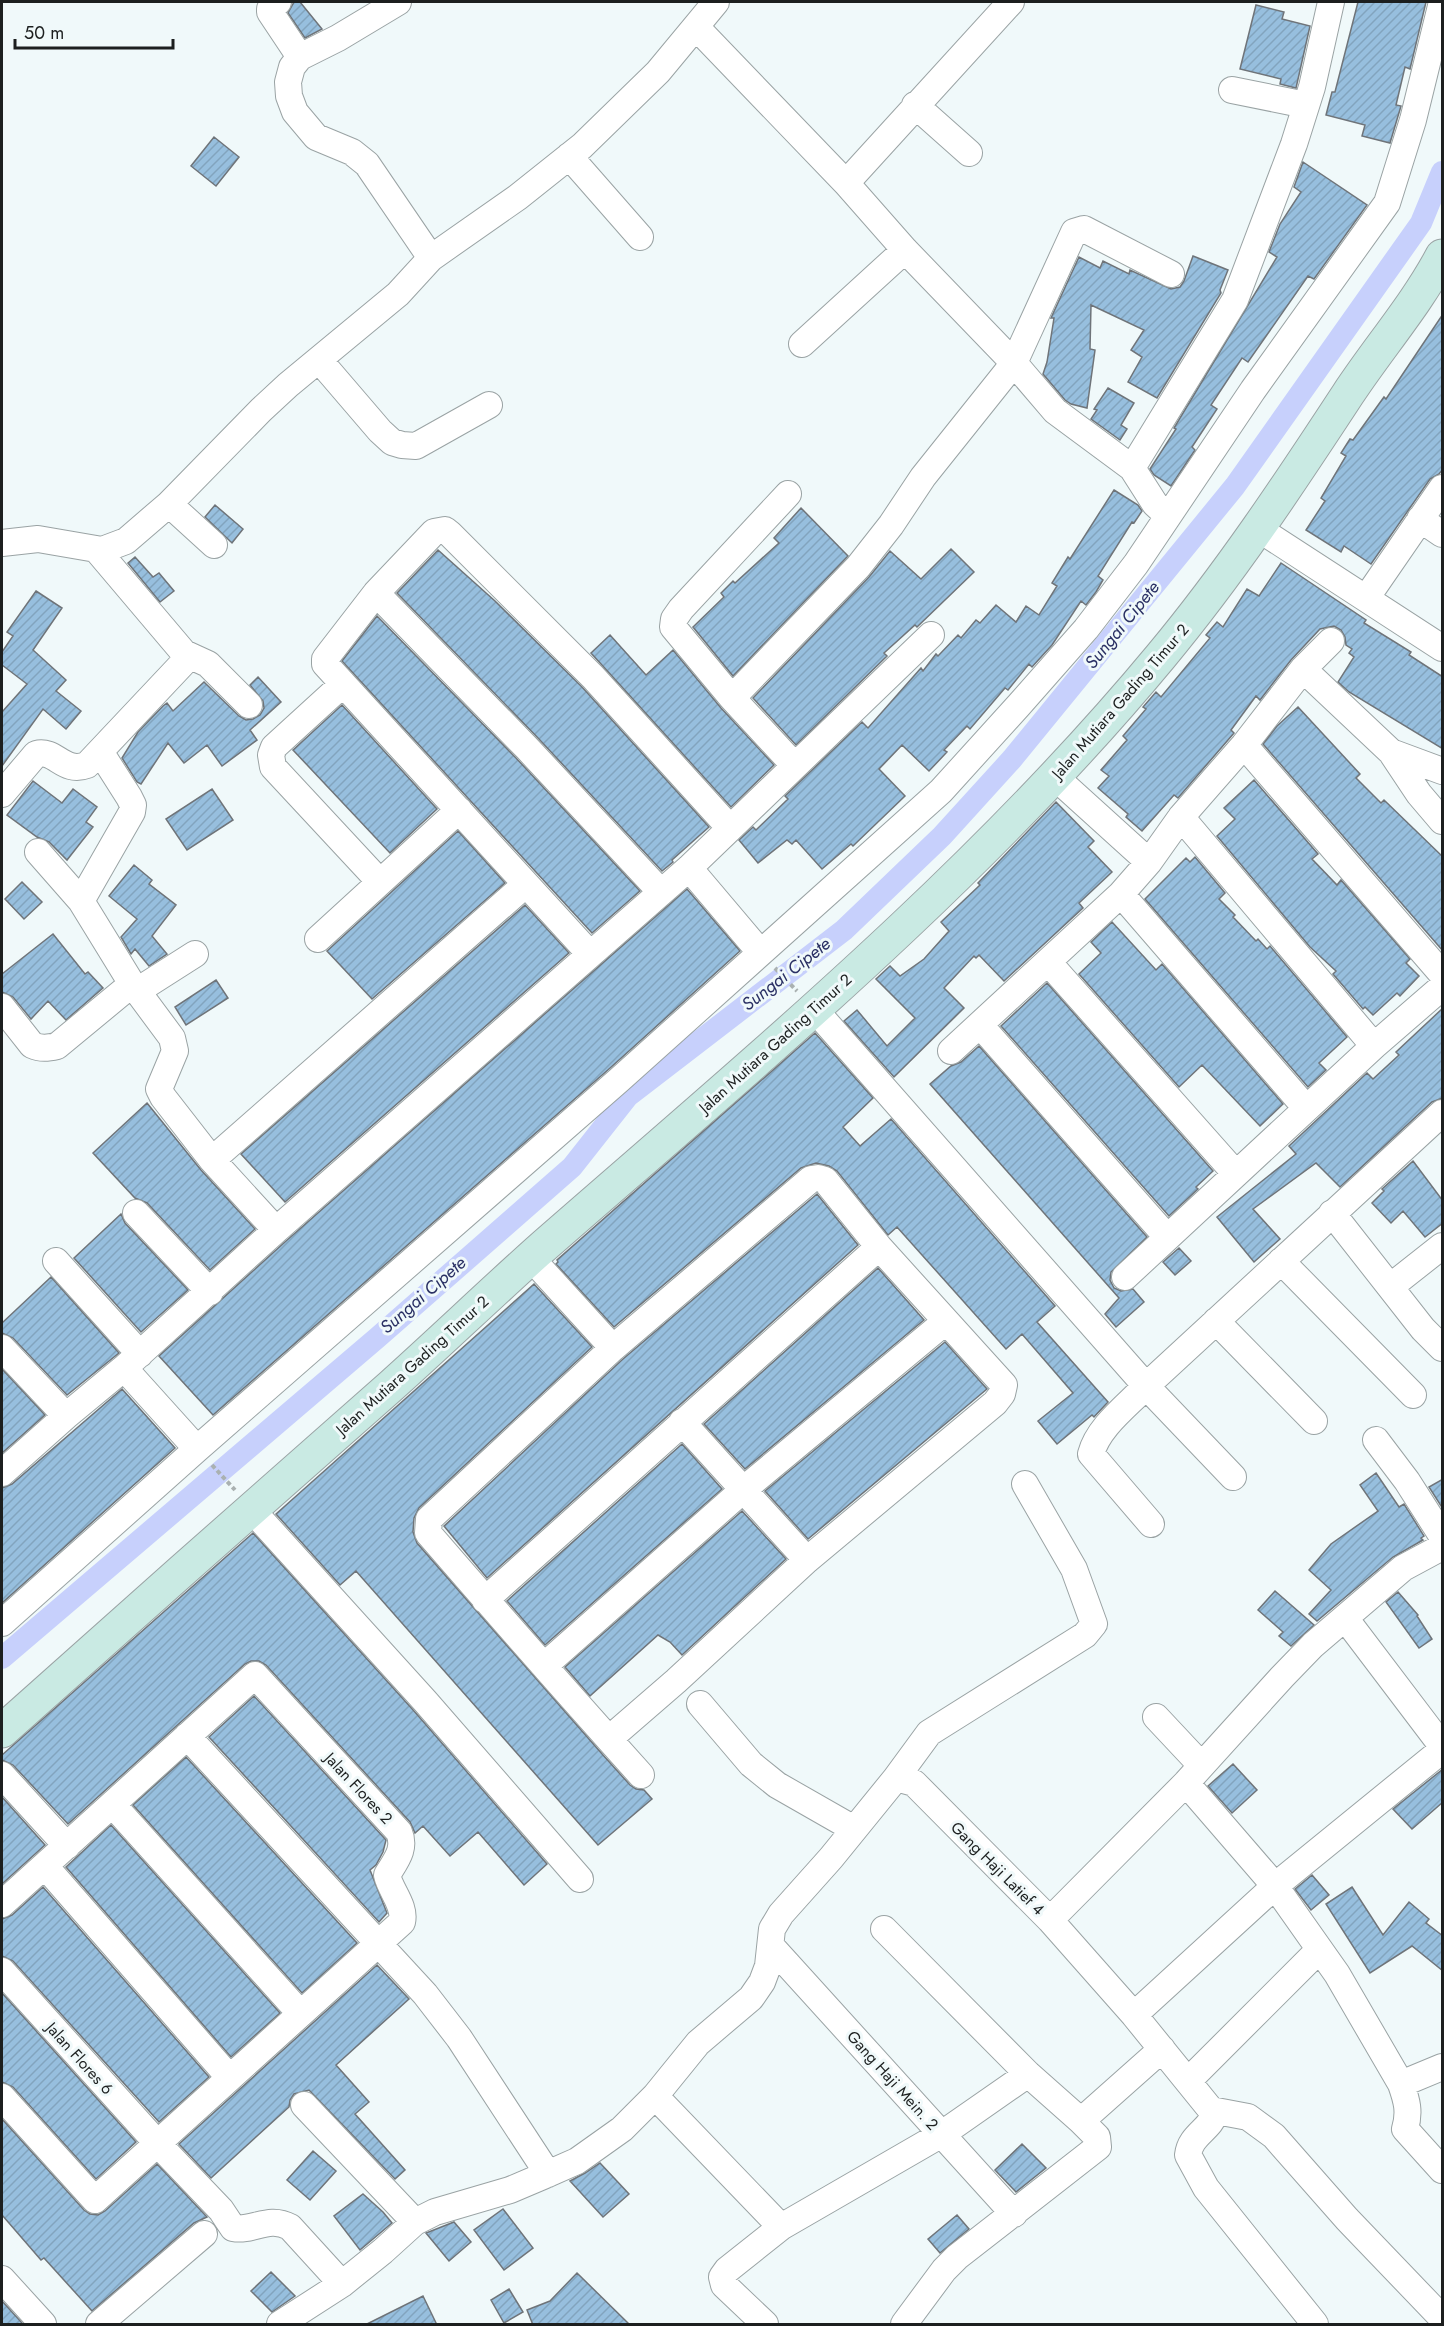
<svg xmlns="http://www.w3.org/2000/svg" width="1444" height="2326" font-family="Jost,sans-serif">
<style>
.lines{fill:none;stroke-linecap:round;stroke-linejoin:round}
.canal{stroke:#c7d0fc;stroke-width:22}
.building{fill:url(#building-hatch);stroke:#6f7479;stroke-width:1.5}
.street-casing{stroke:#9aa3a4;stroke-width:28}
.secondary-casing{stroke:#9aa3a4;stroke-width:35}
.path{stroke:#aab1b1;stroke-width:4;stroke-dasharray:4.5 3;stroke-linecap:butt}
.street{stroke:#fff;stroke-width:26}
.secondary{stroke:#c9eae3;stroke-width:33}
.labels{text-anchor:middle;stroke-width:6;stroke-linejoin:round;paint-order:stroke}
.street-label{font-size:16px;fill:#1c1f1f;stroke:#f0f9fa}
.water-label{font-size:18px;font-style:italic;fill:#2a3064;stroke:#f0f9fa}
</style>
<defs>
<pattern id="building-hatch" width="6" height="6" patternUnits="userSpaceOnUse" patternTransform="scale(1.5)"><rect width="6" height="6" fill="#97bfde"/><path d="M-1 1l2-2M0 6l6-6M5 7l2-2" fill="none" stroke="#82a4be"/></pattern>
</defs>
<rect width="100%" height="100%" fill="#f0f9fa"/>
<g class="lines">
<path class="canal" d="M2 1658 377 1338 572 1167 628 1096 844 930 942 836 1012 759 1235 486 1421 223 1442 172"/>
</g>
<path class="building" d="M294 2H300L322 29 305 38 288 13Z
M1358 2H1426L1410 69 1405 67 1396 105 1401 106 1390 143 1362 136 1365 125 1326 115 1332 92H1335Z
M1256 5 1284 12 1282 19 1310 26 1296 88 1280 84 1281 79 1240 69Z
M214 137 239 157 216 186 191 166Z
M1303 162 1367 205 1314 279 1308 276 1248 362 1242 358 1211 405 1217 409 1192 447 1195 450 1171 486 1154 475 1150 469 1176 429 1174 428 1277 257 1269 252 1280 224 1301 192 1294 187Z
M1193 256 1228 270 1220 290 1221 293 1157 398 1128 382 1142 357 1131 350 1144 330 1091 305 1090 349 1095 350 1087 408 1071 404 1065 400 1043 374 1047 362 1054 318H1051L1079 257 1100 268 1103 261 1129 274 1130 270 1171 289 1180 287 1184 281Z
M1443 314V469L1439 474 1430 479 1371 564 1344 546 1341 552 1306 530 1325 501 1321 498 1346 456 1341 453 1350 439 1353 440 1384 397 1386 399Z
M1108 388 1134 403 1121 425 1127 429 1120 440 1091 419 1097 410 1094 409Z
M1114 490 1138 505 1142 511 1134 523 1132 522 1098 576 1103 580 1096 592 1086 605 1081 601 1052 645 1032 667 1029 664 1008 690 1005 688 970 729 967 726 944 750 947 752 929 771 902 745 879 769 905 796 853 846 851 844 822 869 796 840 792 844 787 840 758 863 739 840 753 827 756 830 788 799 785 796 862 722 868 728 921 668 923 671 936 654 938 656 958 635 961 638 976 620 980 623 996 605 1016 622 1026 606 1039 615 1057 586 1052 583 1068 557 1070 559Z
M215 505 243 529 232 543 205 517Z
M801 508 848 556 733 676 693 627 724 597 721 593 733 581 735 583 779 543 774 538Z
M951 549 974 572 917 627 915 625 884 653 887 656 796 745 753 698 869 577 890 551 921 579Z
M438 550 495 601 582 687 709 827 672 860 673 862 662 871 538 738 397 593Z
M135 557 153 577 159 573 174 591 160 602 128 563Z
M1281 563 1366 620 1364 623 1411 652 1409 655 1443 677V749L1349 692 1338 682 1354 657 1349 653 1352 649 1346 645 1345 637 1341 630 1334 626 1320 629 1291 660 1260 700 1256 696 1231 730 1234 733 1178 798 1174 795 1142 831 1126 817 1128 814 1098 788 1109 776 1101 770 1127 740 1123 736 1146 709 1143 707 1156 692 1161 697 1210 638 1206 635 1217 622 1223 627 1247 589 1259 596Z
M36 591 62 608 33 650 66 680 56 691 81 711 66 729 43 709 2 766V712L27 684 2 665V652L13 636 7 632Z
M377 616 516 758 640 891 592 933 342 661Z
M610 635 646 675 673 650 721 708 774 765 731 807 591 653Z
M258 677 281 702 250 730 257 740 222 766 207 745 184 763 168 743 141 784 137 782 122 758 138 732 163 706 167 703 173 711 204 682 239 716 246 720 253 719 260 715 264 708 263 701 250 685Z
M342 705 437 809 390 853 293 750Z
M1298 707 1360 774 1356 778 1381 803 1384 800 1443 857V951L1263 744 1277 726Z
M1254 780 1318 854 1312 859 1337 885 1341 880 1410 959 1406 963 1419 976 1400 996 1397 993 1373 1015 1365 1007 1363 1009 1333 974 1336 971 1310 947 1217 836 1235 819 1224 808Z
M33 781 62 803 73 789 97 807 86 822 93 827 67 860 49 842 37 837 7 815Z
M212 789 233 820 187 850 166 819Z
M1056 802 1094 841 1088 847 1112 872 1079 903 1083 908 1004 981 979 955 976 958 974 956 944 988 964 1008 894 1077 844 1021 857 1010 887 1046 915 1018 876 979 890 966 900 976 924 959 949 931 941 922 980 885 978 883Z
M458 831 505 883 372 999 327 951Z
M1195 857 1225 893 1219 899 1235 915 1233 917 1256 941 1258 939 1267 949 1270 946 1347 1037 1319 1063 1326 1070 1308 1087 1145 899 1186 858 1190 862Z
M134 865 152 880 149 884 176 905 152 936 167 954 149 966 135 949 131 954 121 937 137 919 109 896Z
M22 882 42 902 24 919 5 899Z
M687 889 740 951 609 1069 213 1415 159 1356 286 1241Z
M525 905 569 953 285 1202 241 1154Z
M1112 922 1156 970 1162 964 1283 1104 1260 1126 1202 1065 1179 1087 1079 974 1101 953 1091 942Z
M53 934 85 974 88 972 103 988 66 1020 48 1001 31 1019 13 997 2 992V974Z
M216 980 228 998 186 1025 175 1007Z
M1047 983 1213 1171 1196 1187 1198 1189 1169 1216 1001 1026Z
M1443 1008V1098L1432 1102 1340 1187 1316 1163 1253 1209 1280 1239 1254 1262 1217 1217 1296 1154 1289 1146 1367 1073 1373 1079 1399 1055 1396 1052Z
M815 1033 873 1098 843 1127 860 1146 891 1119 1055 1306 1037 1322 1108 1402 1094 1417 1092 1415 1057 1444 1038 1421 1073 1393 1022 1334 1006 1349 897 1227 888 1235 837 1171 829 1166 816 1163 801 1168 614 1327 556 1264 558 1262 557 1260Z
M979 1046 1147 1237 1111 1272 1110 1280 1114 1288 1121 1291 1133 1289 1144 1302 1116 1327 1105 1314 1119 1298 930 1084 951 1066 961 1062Z
M147 1103 201 1170 255 1229 210 1270 147 1203 135 1198 93 1153Z
M1413 1161 1443 1201V1223L1425 1237 1403 1211 1391 1223 1372 1203 1384 1191 1382 1189Z
M817 1194 858 1245 487 1578 444 1526 623 1359Z
M121 1214 125 1223 188 1290 141 1332 74 1258Z
M1179 1248 1191 1261 1175 1275 1163 1262Z
M878 1268 924 1320 745 1469 704 1424Z
M51 1277 119 1353 67 1395 13 1338 2 1333V1323Z
M534 1284 592 1347 419 1508 414 1518 413 1532 417 1543 603 1755 630 1785 636 1789 644 1790 652 1799 598 1845 356 1571 340 1585 276 1514Z
M945 1342 987 1389 808 1539 765 1491Z
M2 1369 45 1415 2 1453Z
M122 1389 175 1448 2 1603V1488L12 1484Z
M682 1444 722 1489 545 1645 507 1601Z
M1376 1473 1399 1507 1404 1504 1424 1536 1421 1538 1423 1540 1393 1557 1317 1621 1309 1614 1331 1590 1309 1570 1331 1544 1378 1511 1360 1485Z
M1443 1479V1509L1429 1487Z
M742 1511 786 1559 682 1655 670 1642 658 1635 590 1696 565 1667Z
M253 1533 414 1711 547 1864 524 1885 478 1832 450 1856 423 1826 415 1833 410 1822 266 1665 259 1661H251L245 1664 68 1824 13 1765 2 1760V1755Z
M1275 1591 1314 1625 1291 1646 1279 1636 1283 1632 1258 1610Z
M1398 1592 1418 1615 1417 1616 1432 1639 1419 1648 1386 1602Z
M254 1696 386 1840 383 1852 376 1865 370 1870 387 1913 379 1922 209 1737Z
M186 1757 357 1943 302 1993 133 1805Z
M1233 1764 1257 1790 1232 1813 1208 1786Z
M1443 1769V1802L1412 1829 1393 1809Z
M2 1797 45 1845 2 1884Z
M111 1825 280 2013 231 2057 66 1867Z
M1312 1875 1329 1895 1311 1910 1295 1889Z
M43 1887 209 2077 159 2122 13 1961 2 1956V1919L12 1915Z
M1352 1887 1383 1935 1409 1902 1429 1919 1426 1923 1443 1936V1971L1412 1946 1370 1973 1326 1904Z
M377 1965 409 1999 336 2065 369 2102 355 2114 405 2170 395 2179 309 2090 294 2094 290 2100 289 2107 211 2178 179 2144Z
M2 1993 136 2142 96 2179 13 2087 2 2082Z
M2 2119 84 2210 90 2214 98 2215 105 2211 157 2164 207 2217 194 2223 92 2311 44 2258 41 2260 2 2215Z
M1022 2144 1046 2168 1016 2192 995 2170Z
M313 2151 336 2171 310 2200 287 2180Z
M600 2163 629 2194 603 2217 570 2181 585 2173Z
M363 2194 383 2212 392 2223 360 2250 334 2216Z
M503 2209 533 2248 504 2270 474 2230Z
M957 2215 969 2229 940 2253 928 2239Z
M454 2222 471 2242 449 2261 426 2233Z
M271 2272 295 2296 272 2312 251 2291Z
M577 2273 630 2325H533L527 2310 550 2301Z
M509 2289 523 2312 504 2323 491 2300Z
M423 2296 437 2325H365Z
M2 2301 22 2323V2325H2Z"/>
<g class="lines">
<g class="street-casing">
<path id="street" d="M278 2 270 9V12L300 57 338 38 398 2
M696 27 846 183 905 250 1014 363 1055 411 1132 468 1155 504 1168 516
M300 57 292 67 288 82 289 96 295 112 316 137 352 152 367 164 431 258
M1232 90 1306 105
M915 105 969 153
M569 156 640 237
M846 183 1011 2
M802 344 905 250
M320 361 380 431 392 442 402 445 416 446 489 405
M1132 468 1235 300 1294 144 1312 87 1331 2
M788 494 681 609 674 619 673 627 732 698 795 766
M169 504 214 545
M1420 519 1442 534
M1259 529 1442 648
M2 543 38 539 102 550 126 541 169 504 261 410 288 385 398 294 431 258 518 197 582 146 658 72 716 2
M376 593 527 748 660 891
M1367 597 1442 488
M184 653 208 664 249 705
M1303 669 1391 752 1442 771
M343 684 274 747 271 755 273 767 380 882
M732 698 858 567 891 525 923 477 1014 363 1074 232 1084 229 1171 274
M1244 745 1442 974
M1391 752 1419 794 1442 821
M101 753 129 797 133 805 132 812 81 901 132 984 172 1038 175 1051 159 1089 163 1097 212 1160 276 1230
M1054 776 1149 862
M2 794 36 754C56 749 63 774 87 765L185 661 184 653 96 549
M1181 817 1374 1046
M38 852 81 901
M689 868 760 952
M1121 894 1306 1108
M318 939 459 810
M590 954 325 664V659L376 593 434 532 445 530 450 534 593 677 729 827
M1048 962 1236 1174
M137 991 195 954
M2 1007 32 1045C41 1049 48 1048 57 1046L132 984
M814 1009 1146 1386 1233 1477
M980 1025 1167 1237
M951 1051 1121 894 1149 862 1181 817 1244 745 1303 669 1331 641
M212 1160 526 884
M136 1213 210 1292
M1332 1213 1423 1329 1442 1348
M531 1258 613 1348
M56 1261 140 1354
M1281 1261 1413 1395
M1125 1277 1374 1046 1442 987
M1390 1287 1442 1246
M1216 1321 1314 1421
M2 1348 66 1416
M682 1422 807 1560
M1376 1440 1407 1481 1442 1536
M197 1449 124 1368 276 1230 689 868 931 635
M2 1473 66 1416 124 1368
M251 1509 425 1701 580 1879
M1151 1524 1091 1454C1098 1427 1127 1406 1146 1386L1442 1113
M485 1600 879 1247
M1345 1618 1442 1746
M2 1623 197 1449 619 1080 941 791 1019 705 1086 629 1136 564 1253 390 1387 203 1413 120 1442 2
M544 1666 743 1490 945 1322
M700 1704 751 1764 777 1785 854 1829
M1156 1717 1201 1765
M187 1736 425 1994 459 2038 548 2174
M609 1739 676 1681 807 1560 995 1403 1002 1394 1004 1385 879 1247 825 1180 818 1178 811 1179 613 1348 429 1519 428 1533C498 1614 569 1695 641 1775
M2 1775 67 1846
M896 1778 929 1733 1085 1635 1094 1624 1074 1569 1025 1484
M1186 1783 1275 1886 1337 1974 1401 2084 1442 2067
M113 1805 300 2013
M45 1866 229 2077
M2 1904 255 1675 399 1832C406 1849 396 1860 387 1875 390 1890 406 1906 402 1922L95 2200 2 2097
M1050 1920 1186 1783 1282 1677 1313 1645 1403 1568 1442 1547
M884 1929 1028 2074 1081 2121 1162 2049
M771 1946 1014 2214
M2 1971 158 2144 221 2210 233 2228C253 2232 268 2215 290 2227L342 2284
M1134 2015 1275 1886 1442 1750
M1188 2081 1319 1950
M1401 2084C1407 2101 1410 2112 1405 2129L1442 2170
M655 2096 781 2227
M304 2105 415 2222
M1216 2112C1210 2130 1190 2135 1188 2155L1206 2188 1315 2324
M2 2279 43 2324
M99 2324 204 2234
M280 2324 342 2284 383 2251 415 2222 435 2212 510 2190 543 2176 577 2161 622 2129 655 2096 698 2043 751 1998 762 1982 768 1966 772 1929 781 1914 831 1858 896 1778 914 1783 1050 1920 1134 2015 1211 2110 1248 2117 1274 2136 1347 2219 1441 2317
M765 2324 724 2285 722 2277 727 2270 781 2227 942 2134 1028 2074
M904 2324 944 2270 957 2257 1098 2147 1097 2137 1081 2121"/>
</g>
<g class="secondary-casing">
<path id="secondary" d="M2 1731C131 1615 261 1501 391 1386 440 1342 488 1296 537 1252 753 1063 977 878 1161 656 1230 573 1289 484 1348 394 1379 347 1416 305 1442 256"/>
</g>
<path class="path" d="M775 968 797 991
M212 1465 235 1490"/>
<use href="#street" class="street"/>
<use href="#secondary" class="secondary"/>
</g>
<g class="labels">
<g class="street-label">
<text transform="translate(1120 701) rotate(-49)" y="6">Jalan Mutiara Gading Timur 2</text>
<text transform="translate(775 1043) rotate(-42)" y="6">Jalan Mutiara Gading Timur 2</text>
<text transform="translate(412 1365) rotate(-42)" y="6">Jalan Mutiara Gading Timur 2</text>
<text transform="translate(359 1788) rotate(47)" y="6">Jalan Flores 2</text>
<text transform="translate(998 1868) rotate(45)" y="6">Gang Haji Latief 4</text>
<text transform="translate(80 2058) rotate(48)" y="6">Jalan Flores 6</text>
<text transform="translate(893 2080) rotate(48)" y="6">Gang Haji Mein. 2</text>
</g>
<g class="water-label">
<text transform="translate(1122 625) rotate(-51)" y="6">Sungai Cipete</text>
<text transform="translate(786 974) rotate(-38)" y="6">Sungai Cipete</text>
<text transform="translate(423 1295) rotate(-41)" y="6">Sungai Cipete</text>
</g>
</g>
<rect width="1444" height="2326" fill="none" stroke="#1c1f1f" stroke-width="6"/>
<path d="M15 39v9h158v-9" fill="none" stroke="#1c1f1f" stroke-width="3"/>
<text x="24" y="39" font-size="18" fill="#1c1f1f" stroke="#f0f9fa" stroke-width="4.5" paint-order="stroke">50 m</text>
</svg>
